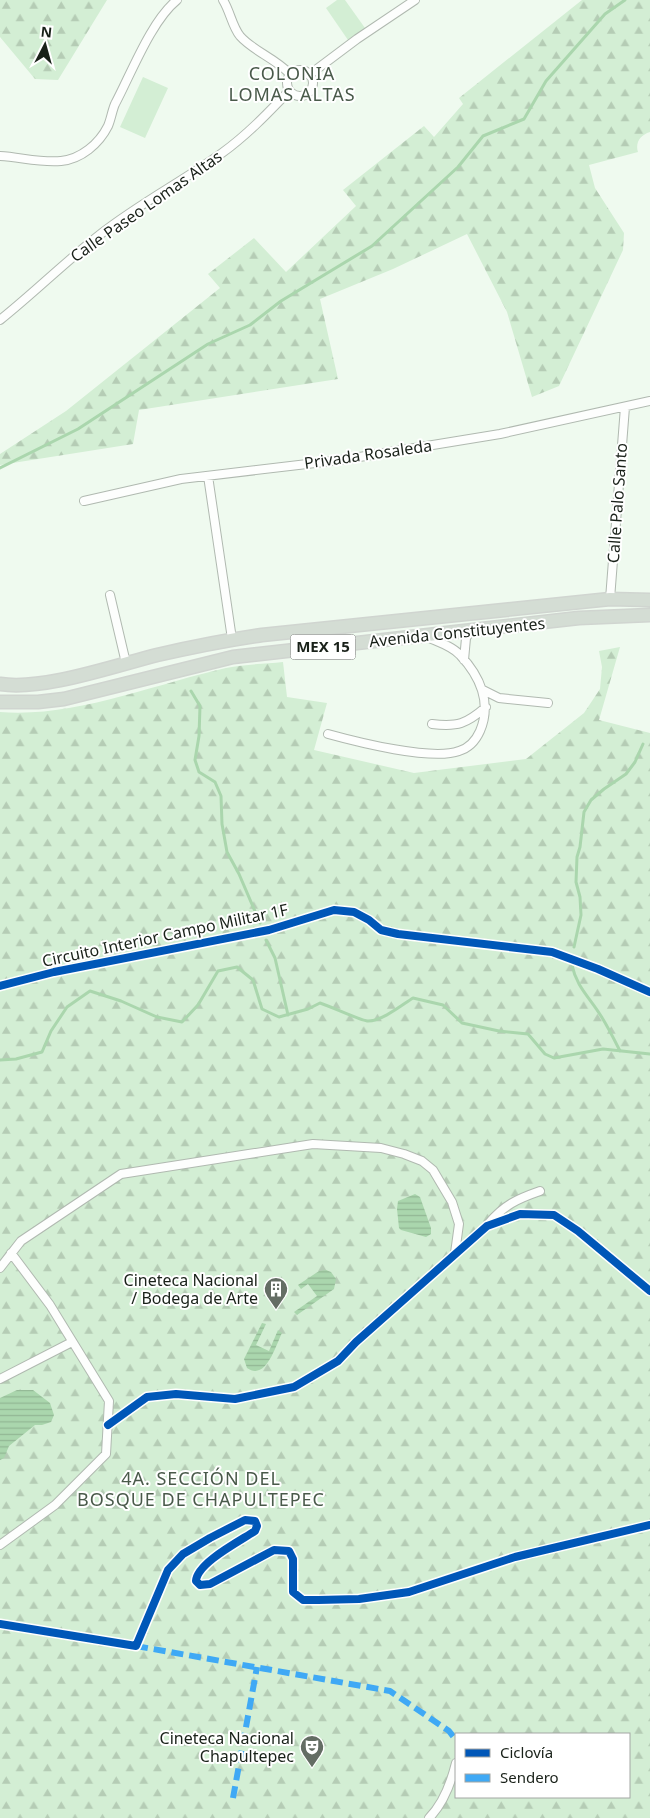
<svg xmlns="http://www.w3.org/2000/svg" width="650" height="1818" font-family="'Noto Sans',sans-serif">
<style>
.green{fill:#d3eed4}
.forest{fill:url(#forest-firs);fill-rule:evenodd}
.water{fill:url(#water-rules)}
.lines{fill:none;stroke-linecap:round;stroke-linejoin:round}
.stream{stroke:#aad6ad;stroke-width:3}
.minor-casing{stroke:#b0b9b0;stroke-width:10}
.trunk-casing{stroke:#d0d5d0;stroke-width:15}
.minor{stroke:#fdfefd;stroke-width:8}
.trunk{stroke:#d4ddd4;stroke-width:12}
.quiet{stroke:#3fa9f5;stroke-width:6;stroke-dasharray:12 6;stroke-linecap:butt}
.cycleway-casing{stroke:#fff;stroke-width:11}
.cycleway{stroke:#0057b8;stroke-width:8}
.labels{text-anchor:middle;stroke-width:4;stroke-linejoin:round;paint-order:stroke}
.shield{fill:#fff;stroke:#5e645e;stroke-width:1}
.shield-label{font-size:15px;font-weight:bold;fill:#192119}
.street-label{font-size:16px;fill:#192119;stroke:#fff}
.poi-label{font-size:16px;fill:#192119;stroke:#fff;text-anchor:end}
.neighbourhood-label{font-size:18px;letter-spacing:1px;fill:#495a4a;stroke:#fff}
</style>
<defs>
<pattern id="forest-firs" width="22" height="20" patternUnits="userSpaceOnUse" patternTransform="scale(1.25)"><rect width="22" height="20" fill="#d3eed4"/><path d="M5 1l3.5 6h-7zM16 11l3.5 6h-7z" fill="#b5ccb5"/></pattern>
<pattern id="water-rules" width="6" height="5" patternUnits="userSpaceOnUse" patternTransform="scale(1.25)"><rect width="6" height="5" fill="#aad6ad"/><path d="M0 2.5h6" fill="none" stroke="#92b794"/></pattern>
</defs>
<rect width="100%" height="100%" fill="#effaef"/>
<path class="green" d="M337 0H345L365 28 348 40 326 8Z
M143 77 168 88 145 138 120 127Z"/>
<path class="forest" d="M0 0H107L58 80 35 79 0 37Z
M582 0H650V132C640 135 635 143 638 152L589 165 595 188 624 233 623 250 559 386 532 397 507 312 467 234 393 269 320 299 338 379 139 410 133 444 0 465V454L66 411 220 288 208 274 254 238 286 272 356 206 343 190 424 126 434 137 463 104 459 98Z
M620 647 599 720 650 733V1818H0V712C75 718 154 684 226 668 245 664 265 664 283 662L287 697 327 703 314 750 414 773 526 759 584 713 600 689 602 667 599 651ZM456 1734H629V1797H456Z"/>
<path class="water" d="M415 1194 420 1197 431 1228V1234L426 1237 401 1230 399 1228 397 1209 398 1201Z
M326 1270 331 1272 336 1279 334 1289 297 1315 294 1312 317 1296 308 1284 301 1289 298 1285 319 1271Z
M262 1323 266 1324 256 1345 269 1351 278 1330 282 1333C275 1347 266 1381 247 1368L244 1359Z
M17 1390H33L50 1403 54 1415 51 1422 42 1425H35L9 1446 4 1458 0 1460V1398Z"/>
<g class="lines">
<path class="stream" d="M0 468 78 429 208 344 250 325 281 301 372 246 458 167 483 136 524 119 546 81 605 14 625 0
M191 691 200 706 199 736 195 760 199 772 215 782 221 796 222 824 227 852 239 874 260 923
M266 940 275 958 288 1015
M574 947 581 915 580 897 576 882 577 857 580 847 584 812 591 800 604 789 626 774 635 762 643 744
M572 965C576 986 590 998 601 1016 608 1027 614 1039 620 1051
M0 1060 16 1059 42 1052 51 1031 67 1007 90 991 121 1001 157 1017 182 1022 198 1005 218 971 237 967 253 980 262 1009 279 1017 308 1009 320 1003C330 1006 361 1021 368 1021 382 1021 402 1005 413 998L443 1005 462 1023 499 1031 528 1034 545 1054 554 1058 603 1049 650 1054"/>
<g class="minor-casing">
<path id="minor" d="M223 0C230 11 232 26 240 36 253 51 275 58 290 74
M287 83a13 13 0 1 1 26 0a13 13 0 1 1-26 0Z
M309 75 357 39 415 0
M0 156C20 157 40 163 61 161 81 159 99 144 108 126 111 119 112 111 115 104 131 74 151 21 177 0
M0 320C35 292 66 261 102 233 139 204 183 181 222 153 247 135 268 113 289 91
M208 476 232 639
M84 501 181 479 341 460 500 434 650 401
M110 595 126 663
M610 599 625 407
M464 660 466 638 471 630
M483 690 499 698 548 703
M432 724C458 727 466 724 486 707
M328 734C357 742 432 761 459 751 469 748 476 740 480 731 492 703 480 676 460 655 452 646 438 642 427 637
M0 986 54 972 269 930 334 910 354 912 369 920 381 930 398 934 552 952 598 969 650 992
M488 1224C504 1205 517 1199 540 1191
M0 1268 21 1241 121 1174 313 1144 381 1148 404 1154 422 1161 433 1170 452 1202 459 1224 455 1253
M0 1379 72 1342
M108 1425 147 1397 176 1394 235 1399 294 1387 338 1361 356 1342 487 1226 520 1214 554 1215 578 1231 650 1291
M0 1545 55 1505 106 1454 109 1401 50 1305 11 1253
M0 1624 136 1646 168 1570 183 1554 210 1538 245 1520 255 1521 257 1526 255 1531C240 1541 197 1563 196 1581L200 1585 210 1584 274 1550 289 1551 293 1559V1592L303 1600H318L359 1599 409 1592 515 1557 650 1525
M429 1818C444 1803 451 1783 456 1763"/>
</g>
<g class="trunk-casing">
<path id="trunk" d="M0 684C42 691 114 666 157 655 192 647 227 640 262 635L610 599 650 600
M0 702H38L64 699 233 657 579 618 650 615"/>
</g>
<use href="#minor" class="minor"/>
<use href="#trunk" class="trunk"/>
<path class="quiet" d="M136 1646 390 1691 449 1731 456 1740
M233 1798 257 1667"/>
<g class="cycleway-casing">
<path id="cycleway" d="M0 986 54 972 269 930 334 910 354 912 369 920 381 930 398 934 552 952 598 969 650 992
M108 1425 147 1397 176 1394 235 1399 294 1387 338 1361 356 1342 487 1226 520 1214 554 1215 578 1231 650 1291
M0 1624 136 1646 168 1570 183 1554 210 1538 245 1520 255 1521 257 1526 255 1531C240 1541 197 1563 196 1581L200 1585 210 1584 274 1550 289 1551 293 1559V1592L303 1600H318L359 1599 409 1592 515 1557 650 1525"/>
</g>
<use href="#cycleway" class="cycleway"/>
</g>
<defs>
<g id="building-pin" transform="scale(1.25)"><path d="M0 17L-7.5 6A9.5 9.5 0 1 1 7.5 6Z" fill="#646d64" stroke="#fff"/><path d="M-4-6H4V6H1V3H-1V6H-4ZM-2.5-4.3h1.7v1.8h-1.7ZM.8-4.3h1.7v1.8H.8ZM-2.5-1h1.7V.8h-1.7ZM.8-1h1.7V.8H.8Z" fill="#fff"/></g>
<g id="theatre-pin" transform="scale(1.25)"><path d="M0 17L-7.5 6A9.5 9.5 0 1 1 7.5 6Z" fill="#646d64" stroke="#fff"/><path d="M-5-5.5Q0-4 5-5.5V0Q5 5 0 6Q-5 5-5 0ZM-3.3-2.5H-1v1.5H-3.3ZM1-2.5H3.3v1.5H1ZM-2.8 1Q0 5.5 2.8 1Z" fill="#fff"/></g>
</defs>
<g fill-rule="evenodd">
<use href="#building-pin" x="276" y="1289"/>
<use href="#theatre-pin" x="312" y="1747"/>
</g>
<g class="labels">
<rect class="shield" x="290.5" y="634.5" width="65" height="25" rx="4"/>
<g class="shield-label">
<text x="323" y="652">MEX 15</text>
</g>
<g class="street-label">
<text transform="translate(146 206) rotate(-35)" y="6">Calle Paseo Lomas Altas</text>
<text transform="translate(368 454) rotate(-8)" y="6">Privada Rosaleda</text>
<text transform="translate(617 503) rotate(-86)" y="6">Calle Palo Santo</text>
<text transform="translate(457 632) rotate(-6)" y="6">Avenida Constituyentes</text>
<text transform="translate(165 935) rotate(-12)" y="6">Circuito Interior Campo Militar 1F</text>
</g>
<g class="poi-label">
<text x="258" y="1286">Cineteca Nacional<tspan x="258" dy="18">/ Bodega de Arte</tspan></text>
<text x="294" y="1744">Cineteca Nacional<tspan x="294" dy="18">Chapultepec</tspan></text>
</g>
<g class="neighbourhood-label">
<text x="292" y="80">COLONIA<tspan x="292" dy="21">LOMAS ALTAS</tspan></text>
<text x="201" y="1485">4A. SECCIÓN DEL<tspan x="201" dy="21">BOSQUE DE CHAPULTEPEC</tspan></text>
</g>
</g>
<rect x="455" y="1733" width="175" height="65" fill="#ffffff" stroke="#a3a6a3"/>
<rect x="465" y="1749" width="25" height="8" fill="#0057b8" stroke="#a3a6a3"/>
<text x="500" y="1758" font-size="15" fill="#192119">Ciclovía</text>
<rect x="465" y="1774" width="25" height="8" fill="#3fa9f5" stroke="#a3a6a3"/>
<text x="500" y="1783" font-size="15" fill="#192119">Sendero</text>
<g transform="translate(45 45) rotate(6)" stroke="#ffffff" stroke-width="4" paint-order="stroke">
<path d="M0-4L9 19L0 12L-9 19Z" fill="#192119"/>
<text y="-8" font-size="14" font-weight="bold" text-anchor="middle" fill="#192119">N</text>
</g>
</svg>
